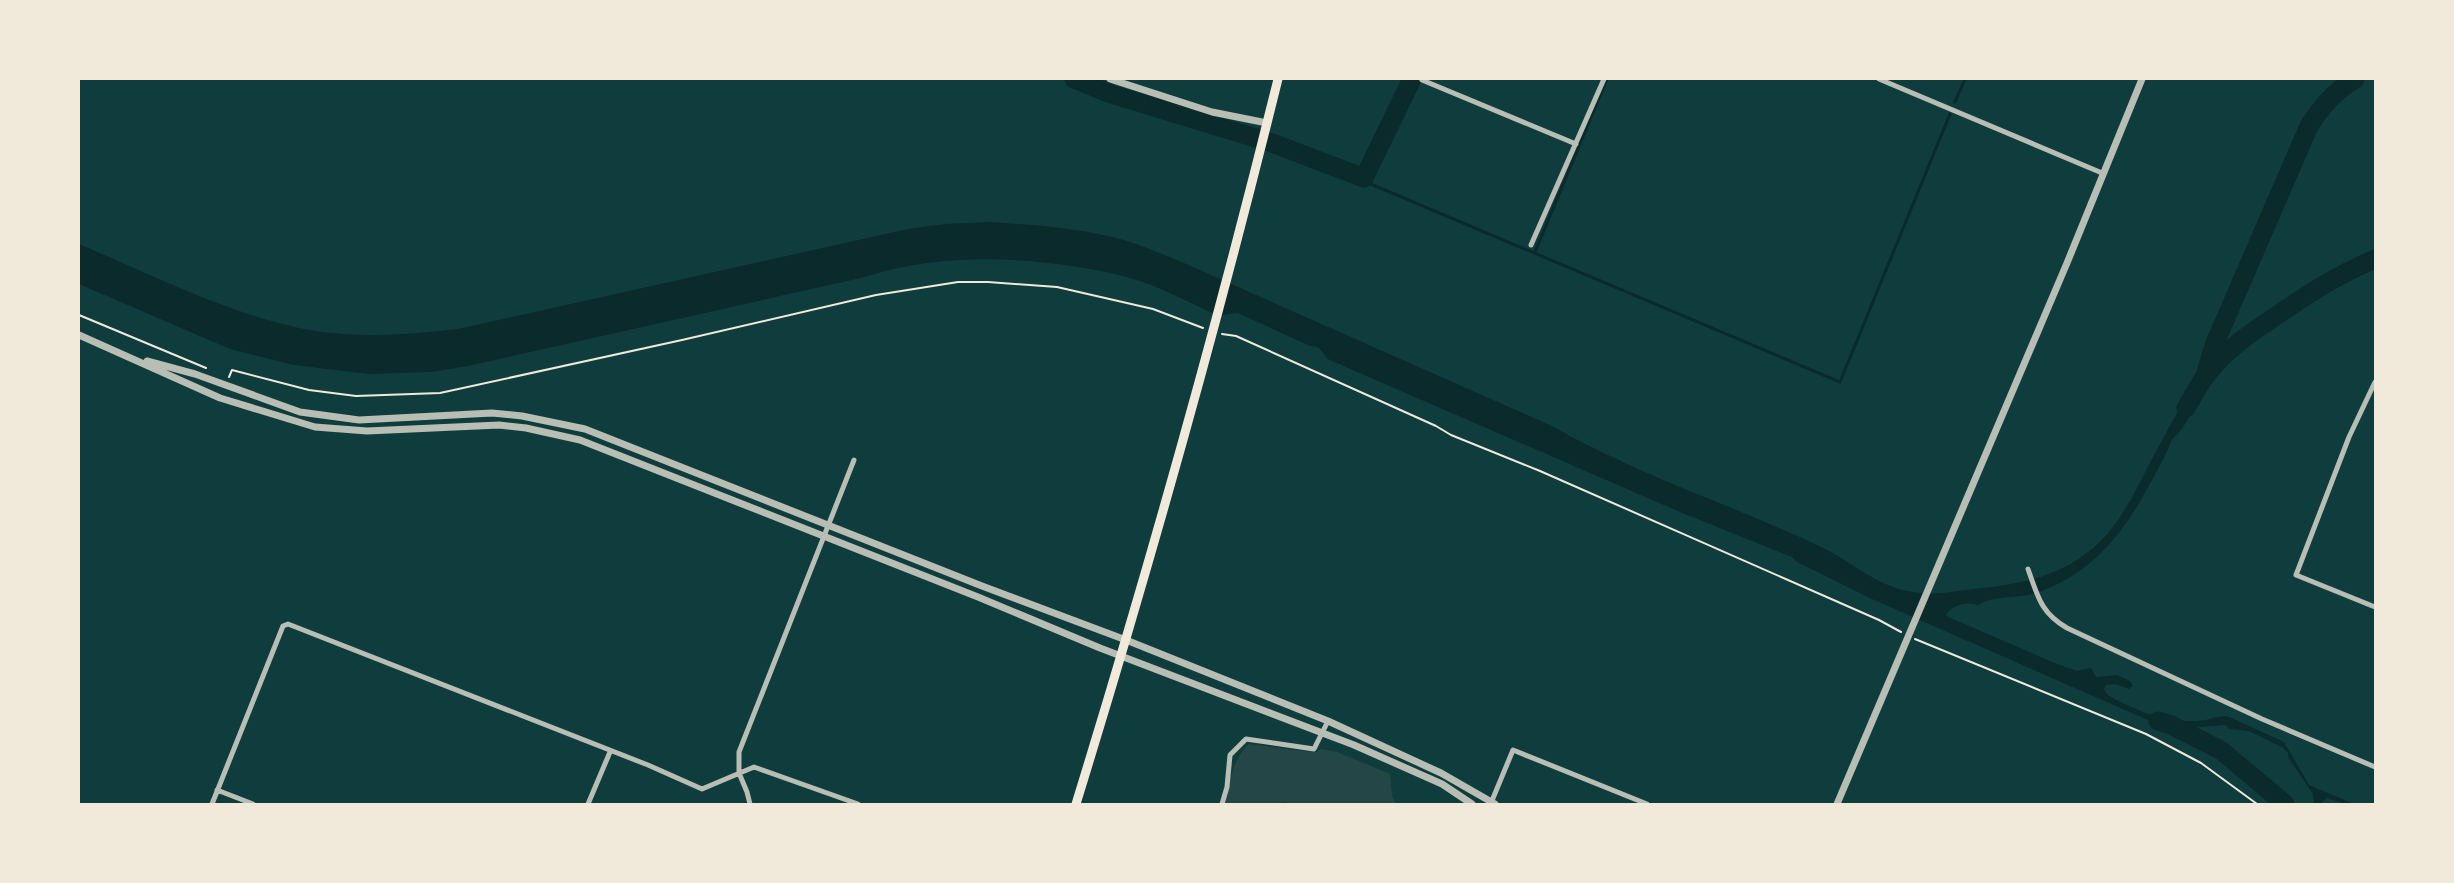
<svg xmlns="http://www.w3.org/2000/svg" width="2454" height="883" font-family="Barlow,sans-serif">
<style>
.green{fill:#244646}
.water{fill:#0a2a2b}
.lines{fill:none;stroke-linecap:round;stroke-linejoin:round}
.stream{stroke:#0a2a2b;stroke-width:3}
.river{stroke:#0a2a2b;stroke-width:19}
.path{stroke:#f1e9da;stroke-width:2}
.minor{stroke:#b8beb3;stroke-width:5}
.tertiary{stroke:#b8beb3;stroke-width:7}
.primary{stroke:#f1e9da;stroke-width:9}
</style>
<rect width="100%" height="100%" fill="#0f3d3e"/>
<path class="green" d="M1249 744 1304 751 1317 752 1321 749 1337 752 1390 774 1392 796 1396 804H1295L1283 802 1276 804H1225C1230 782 1232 760 1249 744Z"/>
<path class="water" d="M989 222C1036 225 1081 228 1127 241 1144 246 1161 254 1177 260L1552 426C1636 474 1729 504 1817 545 1850 560 1877 587 1913 592 1932 595 1947 593 1965 590 2012 585 2056 580 2093 548 2121 525 2137 487 2154 455 2170 425 2187 396 2203 366 2198 391 2193 423 2172 439 2167 453 2159 467 2152 480 2124 533 2092 575 2033 594 2019 598 1987 596 1978 606 1969 600 1949 606 1946 616L2057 664 2077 671 2091 668 2096 677 2117 675 2130 681 2133 686 2129 689 2115 684 2106 685 2104 689C2108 698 2113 697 2121 702 2146 715 2168 722 2196 721 2207 721 2216 716 2227 716L2284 742 2309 785 2354 804H2345L2327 798 2320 804H2314L2313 794 2288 757V753L2282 747 2249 731 2229 729 2226 725 2184 728 2173 731 1872 599 1797 562 1792 557 1680 512 1332 361 1326 358C1323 351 1318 345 1310 346L1238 313 1221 315 1210 312C1187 301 1164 289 1140 281 1116 273 1091 269 1065 265 998 256 931 256 865 277L468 366 431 372 369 374 294 365 230 349 79 284V244C150 274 222 311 299 328 350 339 405 335 458 329L908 229 945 224Z"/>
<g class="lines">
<path class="stream" d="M1955 102 1965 79
M1364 178 1366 182 1840 382 1950 114
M1535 252 1607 79"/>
<path class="river" d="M1074 79 1111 94 1272 143 1364 178 1412 79
M2206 372 2215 343 2309 126C2322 106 2335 91 2355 79
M2186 408C2192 398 2197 388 2204 378 2223 351 2252 332 2279 314 2311 292 2339 274 2375 259
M2158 721 2171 725 2222 751 2285 804"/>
<path class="path" d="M79 315 206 368
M1222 334 1236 336 1436 426 1451 435 1540 471 1879 620 1901 632
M229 377 232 370 309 390 356 396 440 393 682 340 876 295 958 282H988L1057 287 1153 309 1203 328
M1915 639 2146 734 2201 763 2257 804"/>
<path class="minor" d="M1879 79 2102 173
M1422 80 1576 144
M1531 245 1604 79
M2375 382 2349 437 2296 575 2375 607
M2028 569C2038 597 2041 613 2067 628L2262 719 2375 767
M217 790 253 804
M1491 803 1513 750 1647 804
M212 804 283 626 288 624 648 765 702 789 754 767 858 804
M588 804 610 752
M750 804 747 792 739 773V752L854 460
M1222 804 1227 787 1230 755 1246 739 1314 749 1328 721"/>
<path class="tertiary" d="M1110 79 1212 112 1267 123
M79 335 220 398 315 427 367 431 499 425 526 428 580 440 978 597 1100 648 1354 745 1442 784 1472 804
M147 361 195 374 300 412 359 420 492 413 522 416 585 429 982 586 1126 640 1328 721 1441 773 1495 804
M1837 804 2067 263 2142 79"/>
<path class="primary" d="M1076 804C1150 564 1218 322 1278 79"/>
</g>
<rect width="2454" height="883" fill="none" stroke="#f1e9da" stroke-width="160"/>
</svg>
